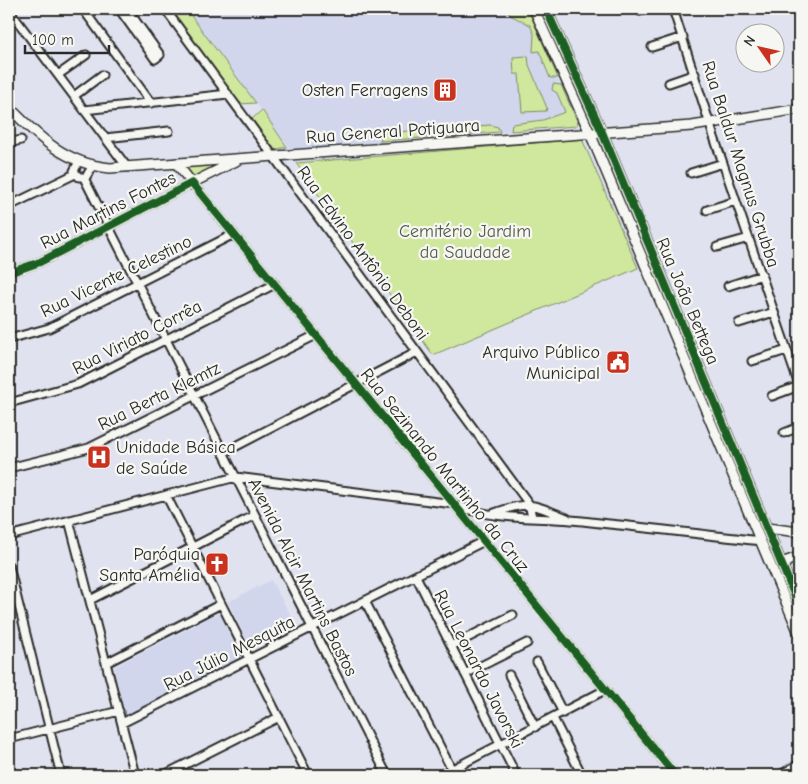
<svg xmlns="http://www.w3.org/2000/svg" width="808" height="784" font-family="'Comic Neue',sans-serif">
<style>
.built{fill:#d1d6ed}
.green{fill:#cfe89e;stroke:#7d8a64}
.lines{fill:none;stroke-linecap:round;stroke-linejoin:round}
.minor-casing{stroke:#2b2b2b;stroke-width:11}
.major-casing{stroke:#2b2b2b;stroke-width:12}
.minor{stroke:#f6f6f2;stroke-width:7}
.major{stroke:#f6f6f2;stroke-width:9}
.cycleway-casing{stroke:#f6f6f2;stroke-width:11}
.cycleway{stroke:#1b5e20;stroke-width:8}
.labels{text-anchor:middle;stroke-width:4.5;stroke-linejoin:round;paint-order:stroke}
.poi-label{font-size:18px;fill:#2b2b2b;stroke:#f6f6f2;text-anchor:end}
.street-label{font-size:18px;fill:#2b2b2b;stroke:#f6f6f2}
.park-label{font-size:18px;fill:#545a48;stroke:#f6f6f2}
</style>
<rect width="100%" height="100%" fill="#e0e3ef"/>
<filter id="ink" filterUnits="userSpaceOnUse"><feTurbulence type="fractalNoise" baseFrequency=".02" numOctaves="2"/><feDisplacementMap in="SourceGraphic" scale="10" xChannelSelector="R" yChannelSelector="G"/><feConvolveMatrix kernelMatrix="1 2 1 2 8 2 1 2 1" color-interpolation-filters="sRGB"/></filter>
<g filter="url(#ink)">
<path class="built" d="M186 9H526L577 123 575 126 290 149Z
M271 580 296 625 251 649 228 602Z
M219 613 241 658 126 717 114 667Z"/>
<path class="green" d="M168 9H186L256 103 239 104Z
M507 9H528L558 78H550L539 51 533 52 534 34 530 25 510 15Z
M528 56 529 65 547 108 546 111 522 112 519 74H514L513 57Z
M553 84 561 85 578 123 576 126 511 131 512 124 543 120 565 112 557 93 552 90Z
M262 110 287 147 273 150 251 120Z
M490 125 498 127 500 132 380 141 382 133Z
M582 139 638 268 433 355 296 163Z
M220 165 193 178 184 166Z"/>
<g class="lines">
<g class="minor-casing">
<path id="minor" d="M83 9 151 103
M165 9 529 504 532 517
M673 9 714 137 799 385
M9 10 127 167
M640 11 646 9
M122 13 155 59 160 55 130 13
M652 47 683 37
M58 75 86 55
M669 83 695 74
M74 96 102 75
M84 110 228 94
M105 138 169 131
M9 143 21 140
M79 161 74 171 79 177H86L93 165
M691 173 723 163
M84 178 387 775
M9 206 75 174
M707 210 736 201
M717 247 749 238
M9 273 40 262 192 183 675 775
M728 286 762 275
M739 323 774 312
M9 339 49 328 234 234
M752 361 787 350
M772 396 799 386
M9 403 78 384 275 284
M784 433 799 427
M223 453 417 352
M9 468 89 448 316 335
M166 495 308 775
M492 514C529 500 532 504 567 518
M69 520 135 775
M9 536 236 477 454 504C490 520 532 517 571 520 634 526 698 534 761 541
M9 566 61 775
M416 576 516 775
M90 600 255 515
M365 601 452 770
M451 646 513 615
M537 662 563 713
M106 663 221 604
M465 674 527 643
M509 675 535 727
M553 718 582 775
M122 723 484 541
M9 739 119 711
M164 775 279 717
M441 775 605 690
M780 775 799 764"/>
</g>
<g class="major-casing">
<path id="major" d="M534 9 590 133 799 633
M546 9 602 132 799 606
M9 107C38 137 66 164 110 168L692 126 799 109
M176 163 192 183 236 161
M767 528 799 532
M783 568 787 561 799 557"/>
</g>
<use href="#minor" class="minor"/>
<use href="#major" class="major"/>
<g class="cycleway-casing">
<path id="cycleway" d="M546 9 602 132 799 606
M9 273 40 262 192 183 675 775"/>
</g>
<use href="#cycleway" class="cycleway"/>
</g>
</g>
<defs>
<g id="building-square" transform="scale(1.25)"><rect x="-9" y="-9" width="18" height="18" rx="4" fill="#c8321e" stroke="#f6f6f2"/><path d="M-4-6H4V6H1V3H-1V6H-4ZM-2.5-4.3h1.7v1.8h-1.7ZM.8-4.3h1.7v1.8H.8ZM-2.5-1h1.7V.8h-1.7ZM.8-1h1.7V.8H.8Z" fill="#fff"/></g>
<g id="civic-square" transform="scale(1.25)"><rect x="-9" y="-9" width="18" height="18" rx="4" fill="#c8321e" stroke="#f6f6f2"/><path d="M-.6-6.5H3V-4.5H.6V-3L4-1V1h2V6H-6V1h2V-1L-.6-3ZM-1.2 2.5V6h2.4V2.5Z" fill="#fff"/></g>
<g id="hospital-square" transform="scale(1.25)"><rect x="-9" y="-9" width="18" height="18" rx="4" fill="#c8321e" stroke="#f6f6f2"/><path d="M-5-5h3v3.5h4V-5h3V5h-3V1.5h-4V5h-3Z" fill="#fff"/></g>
<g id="church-square" transform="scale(1.25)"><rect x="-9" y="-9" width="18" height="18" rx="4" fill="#c8321e" stroke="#f6f6f2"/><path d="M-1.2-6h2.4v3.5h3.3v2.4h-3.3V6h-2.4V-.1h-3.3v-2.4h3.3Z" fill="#fff"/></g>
</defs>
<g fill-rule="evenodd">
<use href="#building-square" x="445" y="90"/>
<use href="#civic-square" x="618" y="362"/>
<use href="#hospital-square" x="99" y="457"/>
<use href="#church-square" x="217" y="564"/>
</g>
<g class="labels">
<g class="poi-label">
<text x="428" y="96">Osten Ferragens</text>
<text x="600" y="358">Arquivo Público<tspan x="600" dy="21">Municipal</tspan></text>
<text x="116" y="453" text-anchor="start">Unidade Básica<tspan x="116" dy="21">de Saúde</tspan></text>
<text x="200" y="560">Paróquia<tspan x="200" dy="21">Santa Amélia</tspan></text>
</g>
<g class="street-label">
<text transform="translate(393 131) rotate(-4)" y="6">Rua General Potiguara</text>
<text transform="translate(741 164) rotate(72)" y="6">Rua Baldur Magnus Grubba</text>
<text transform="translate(108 210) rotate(-27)" y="6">Rua Martins Fontes</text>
<text transform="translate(363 253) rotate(54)" y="6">Rua Edvino Antônio Deboni</text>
<text transform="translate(116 276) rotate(-26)" y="6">Rua Vicente Celestino</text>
<text transform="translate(688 301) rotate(67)" y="6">Rua João Bettega</text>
<text transform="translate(137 337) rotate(-27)" y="6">Rua Viriato Corrêa</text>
<text transform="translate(159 396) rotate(-26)" y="6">Rua Berta Klemtz</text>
<text transform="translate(445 470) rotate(51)" y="6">Rua Sezinando Martinho da Cruz</text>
<text transform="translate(303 577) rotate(63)" y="6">Avenida Alcir Martins Bastos</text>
<text transform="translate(229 653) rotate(-27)" y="6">Rua Júlio Mesquita</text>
<text transform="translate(479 669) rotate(63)" y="6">Rua Leonardo Javorski</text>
</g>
<g class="park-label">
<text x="465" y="237">Cemitério Jardim<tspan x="465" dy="21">da Saudade</tspan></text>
</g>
</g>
<rect width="808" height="784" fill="none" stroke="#f6f6f2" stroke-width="30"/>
<rect x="15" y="15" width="778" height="754" fill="none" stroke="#2b2b2b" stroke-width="2" filter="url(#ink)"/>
<g transform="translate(760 48) rotate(304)"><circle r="24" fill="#f6f6f2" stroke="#a5a5a2"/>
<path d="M0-4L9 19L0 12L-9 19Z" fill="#c8321e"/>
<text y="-8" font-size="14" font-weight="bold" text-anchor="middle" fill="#2b2b2b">N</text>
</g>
<path d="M25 45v8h84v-8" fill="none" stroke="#2b2b2b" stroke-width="2.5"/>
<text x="32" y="45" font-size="15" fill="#2b2b2b" stroke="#f6f6f2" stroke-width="4" paint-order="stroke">100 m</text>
</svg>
